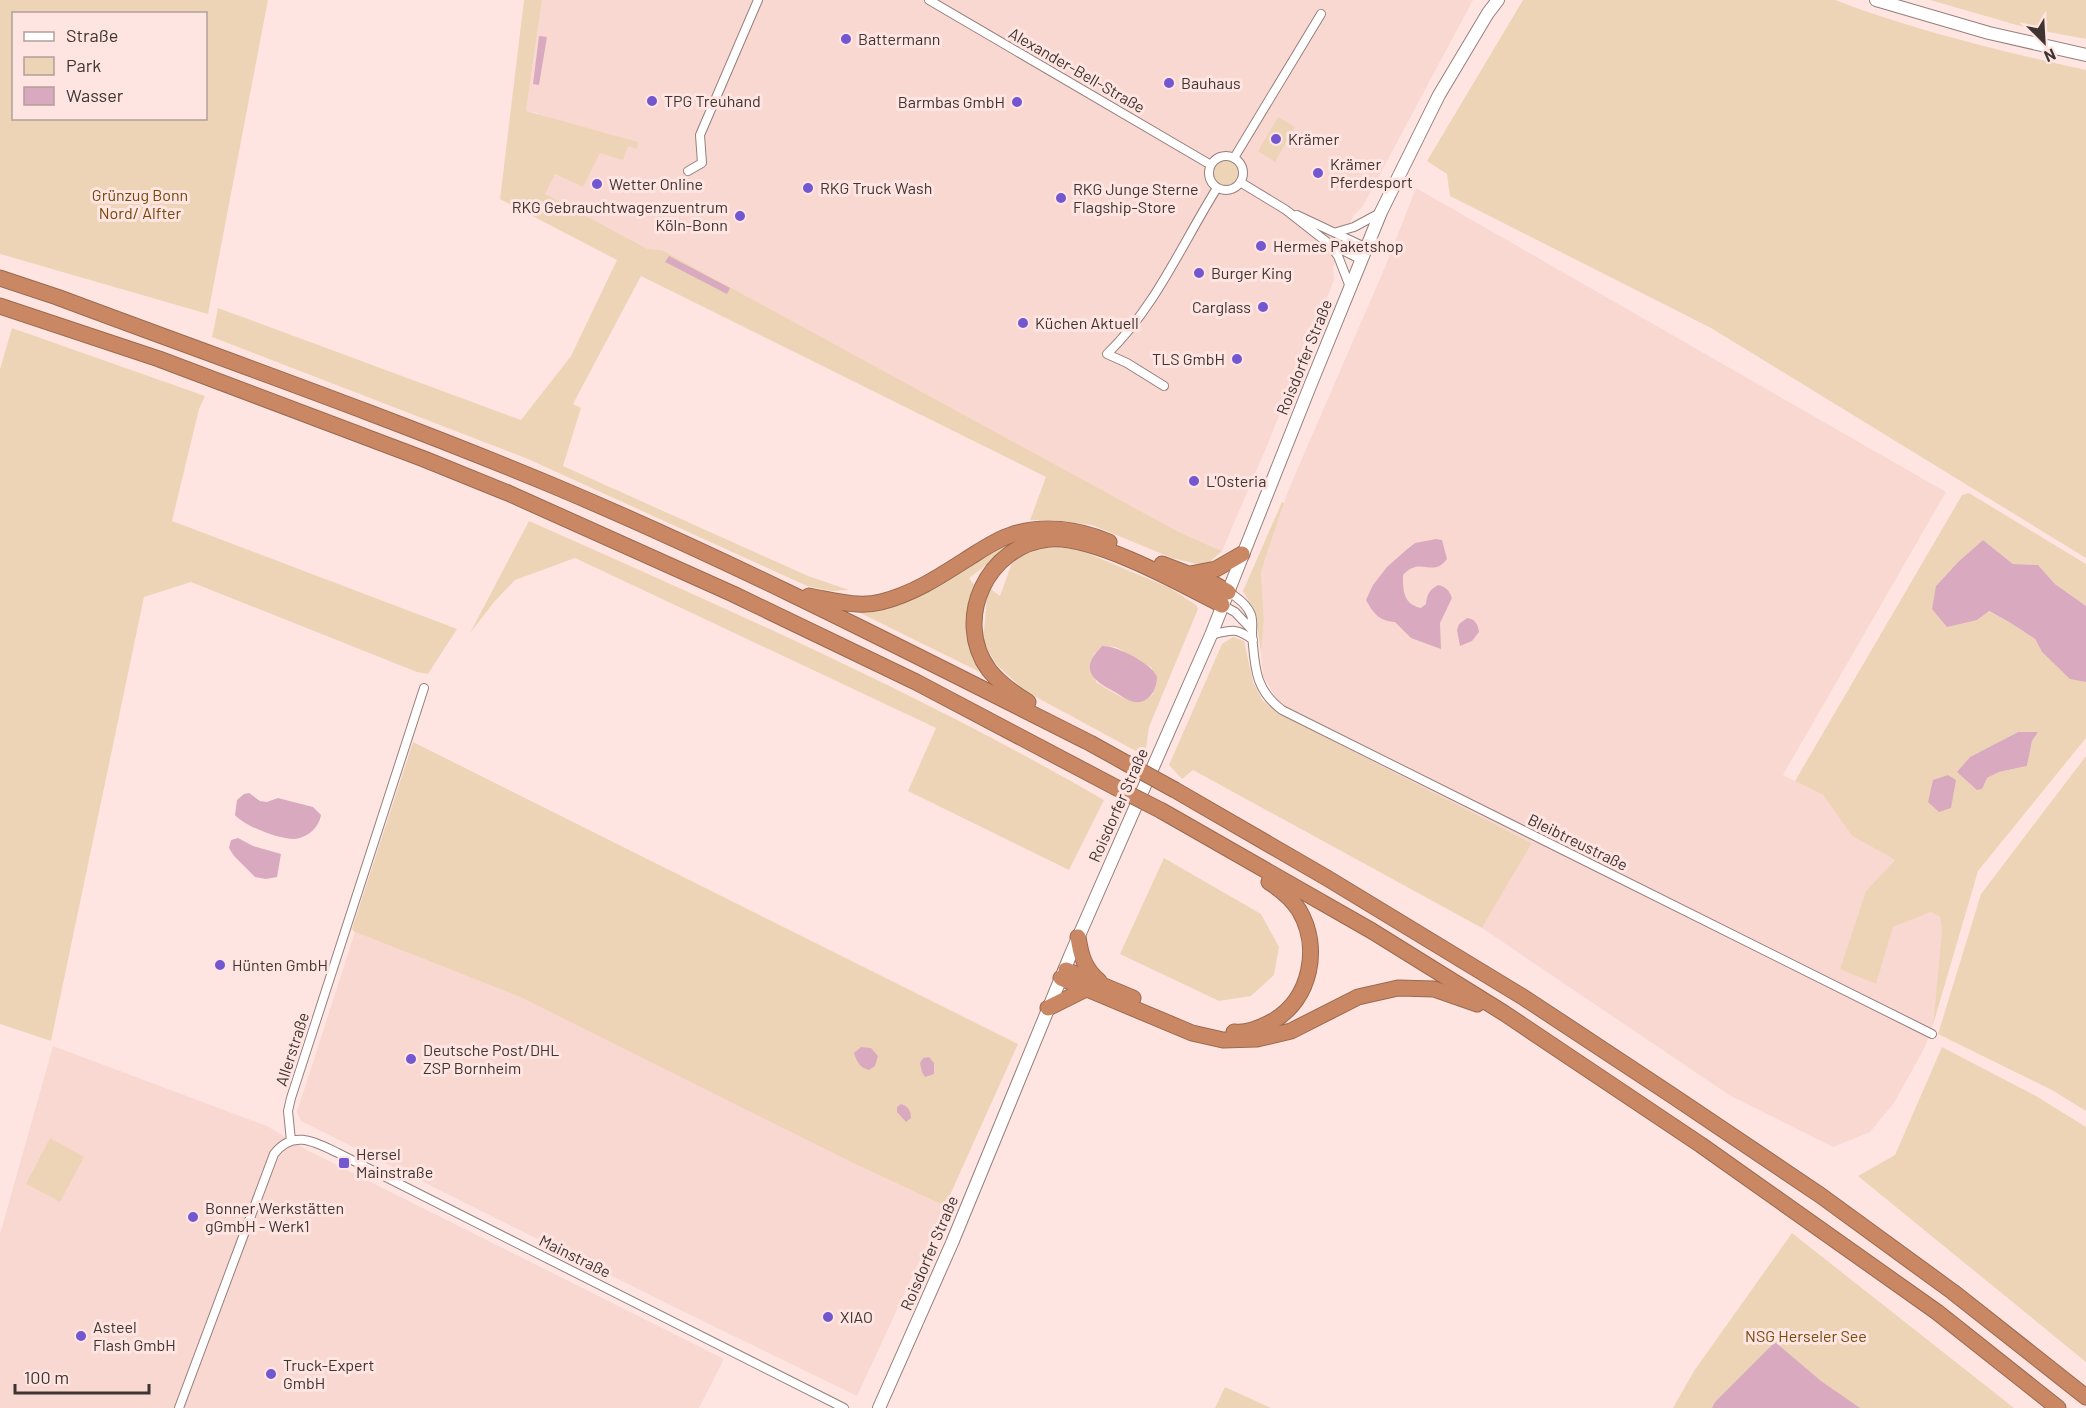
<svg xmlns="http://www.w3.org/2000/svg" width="2086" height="1408" font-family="Barlow,sans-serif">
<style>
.built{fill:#f9d8d2}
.green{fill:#eed4b7;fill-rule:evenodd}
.water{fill:#d9aabf}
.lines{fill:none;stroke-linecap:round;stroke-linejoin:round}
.street-casing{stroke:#957f7b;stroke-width:10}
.secondary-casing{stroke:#957f7b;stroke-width:14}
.highway-casing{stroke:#996a52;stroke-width:17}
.street{stroke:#fff;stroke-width:8}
.secondary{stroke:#fff;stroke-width:12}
.highway{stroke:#ca8763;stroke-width:15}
.highway-bridge-casing{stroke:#996a52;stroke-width:17;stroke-linecap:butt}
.highway-bridge{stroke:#ca8763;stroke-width:15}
.poi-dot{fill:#7357d1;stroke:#fee5e1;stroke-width:2}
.labels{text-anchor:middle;stroke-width:6;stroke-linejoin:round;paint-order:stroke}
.poi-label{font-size:16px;fill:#3e3432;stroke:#fee5e1;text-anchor:start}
.street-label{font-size:16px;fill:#3e3432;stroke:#fee5e1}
.park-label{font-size:16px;fill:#74490a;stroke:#fee5e1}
</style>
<rect width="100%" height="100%" fill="#fee5e1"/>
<path class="built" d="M542 0H1473L1363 206 1353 216 1333 267 1334 280 1264 453 1222 551 1179 532 662 250 648 249 528 185 538 113 526 111Z
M1416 188 1946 492 1783 775 1823 795 1852 836 1895 860 1866 891 1875 983 1893 926 1931 912 1940 917 1942 930 1933 1025 1925 1047 1894 1103 1870 1132 1833 1147 1729 1095 1482 928 1532 843 1280 714 1263 701 1274 694 1263 676 1261 654 1264 620 1261 572 1288 491 1385 267Z
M355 932 520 997 857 1165 945 1206 857 1396 670 1305 301 1121 297 1112Z
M53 1046 267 1126 309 1151 724 1359 699 1408H0V1234Z"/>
<path class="green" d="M0 0H268L208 314 0 254ZM14 14H206V118H14Z
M524 0H542L526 111 638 142 637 149 628 146 623 160 600 153 583 187 555 174 545 194 648 249 662 250 1179 532 1222 551 1205 566 1172 558 1092 525 1053 520H1030L1046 477 641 276 573 404 581 408 563 466 808 576 849 590 832 591 807 586 528 459 212 337 218 308 521 420 571 356 617 260 500 199Z
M1523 0H1835C1916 31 2001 51 2086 70V558L1711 328 1450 196 1447 174 1427 161Z
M1930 0H2086V39L2027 28Z
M1278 117 1295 127 1275 162 1258 151Z
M1214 173a12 12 0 1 1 24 0a12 12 0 1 1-24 0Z
M12 328 205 396 199 409 172 521 457 629 428 674 417 672 191 582 144 597 51 1041 0 1024V369Z
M1969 493 2086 564V606L2055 584 2038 565 2013 564 1983 540 1959 561 1936 586 1977 620 1988 611 2009 622 2035 639 2042 652 2070 678 2086 682V738L1978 871 1933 1025 1942 930 1940 917 1931 912 1893 927 1876 984 1840 969 1866 891 1895 860 1852 836 1823 795 1795 781 1962 495ZM2018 732H2037L2032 741 2027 766 1999 772 1987 778 1970 757Z
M1282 502 1284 503 1261 572 1264 620 1261 654C1258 631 1256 611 1243 591Z
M529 521C723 607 919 693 1104 800L1069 870 908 791 936 728 575 558 515 580 494 602 470 633Z
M1022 539 969 578 976 587 988 676 850 608 893 606 939 586 976 561 1001 547Z
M1046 546 1080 550 1170 588 1196 605 1198 609 1149 727 1145 756 1025 691 996 664 983 641 988 587 1000 596 1013 560ZM1102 646 1116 647 1152 668 1153 694C1134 711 1114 692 1096 682L1094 654Z
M1233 637 1244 641 1253 682 1263 701 1280 714 1532 843 1482 928 1193 770 1182 779 1169 765 1222 644Z
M413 742 1018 1044 945 1206 857 1165 520 997 355 932 352 929Z
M2086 756V1111L2052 1090 1938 1034 1981 894Z
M1164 858 1261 914 1279 947 1274 975 1251 996 1219 1001 1120 954Z
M1942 1047 2036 1096 2086 1127V1362L1858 1176 1895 1155Z
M50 1138 84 1157 60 1202 26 1184Z
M1792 1233 2014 1408H1673L1694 1371Z
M1225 1387 1271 1408H1215Z"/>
<path class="water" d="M539 36 547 37 539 85 533 84Z
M669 256 730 288 727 294 665 262Z
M1436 539 1442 540 1447 559C1432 579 1421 555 1403 575 1403 591 1403 604 1421 608L1426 604C1427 595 1429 590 1438 585 1446 587 1449 590 1452 598L1440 623 1441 649 1411 638 1395 622C1379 621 1374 614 1366 600L1373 585 1387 567 1405 551 1415 543Z
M1983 540 2013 564 2038 565 2055 584 2086 606V682L2070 679 2042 652 2035 639 2009 622 1989 611 1977 620 1947 627 1932 609 1936 586 1959 561Z
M1467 618C1475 619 1478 624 1479 632L1472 641 1460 646 1457 630 1459 624Z
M1102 646C1116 645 1153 664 1157 677 1157 689 1149 704 1135 702 1128 701 1120 695 1113 691 1090 679 1080 668 1102 646Z
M2018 732H2038L2032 741 2027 766 1999 772 1987 778 1982 789 1977 790 1957 772 1970 757Z
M1948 775 1956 780 1951 808 1939 812 1928 802 1933 780Z
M249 793 260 801 267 802 278 798 313 807 321 815C319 827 309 837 295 839 281 840 244 826 235 815L237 800 244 794Z
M238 838 253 846 281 854 277 877 266 879 255 877 234 856 229 848 231 840Z
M861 1047 871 1048 878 1056 875 1066 869 1070C860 1068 857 1062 854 1053Z
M929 1057 934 1063V1074L925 1077 922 1072 920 1063 923 1058Z
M901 1104C908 1106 911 1111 911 1118L906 1122 897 1112V1107Z
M1775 1342 1821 1381 1860 1408H1712L1715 1402Z"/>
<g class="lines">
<g class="street-casing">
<path id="street" d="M929 0 1211 165
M1209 173a17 17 0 1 1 34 0a17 17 0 1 1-34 0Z
M1234 158 1321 14
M688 171 702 163 700 135 758 0
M1240 182 1286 210 1328 243 1362 260
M1297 215 1367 248
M1337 232 1354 227 1380 213
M1330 246 1338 256 1350 287
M1164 386 1127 363 1107 354C1155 308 1182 244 1217 188
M1228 592C1237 597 1247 604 1251 615 1253 620 1252 628 1252 634 1255 666 1254 689 1282 710L1932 1034
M1222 605 1235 612 1252 630
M1211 635C1231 630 1236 627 1253 640
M291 1141 288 1111 291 1098 424 688
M179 1408 274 1154C293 1129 315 1142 338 1153L844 1408"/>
</g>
<g class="secondary-casing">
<path id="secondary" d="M1876 0 1989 33 2086 55
M879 1408 952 1243 1070 956 1211 635 1308 391 1381 212 1439 95 1488 13 1498 0"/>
</g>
<g class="highway-casing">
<path id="highway" d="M0 278 57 297C223 359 391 418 554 486 737 563 913 654 1090 743L1126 763
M0 306 159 359 424 459 508 493 733 594 916 682 1115 787
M1162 564 1214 584 1228 592
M1190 574 1216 569 1242 554
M809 596C832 600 857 608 881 602 913 594 939 577 967 559 980 551 995 540 1011 535 1043 524 1078 529 1109 542
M1028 702C1013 693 1000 684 989 670 952 619 988 545 1049 539 1094 535 1182 584 1222 605
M1175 790 1327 878 1523 997 1673 1096 1820 1195 1953 1292 2086 1397
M1162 811 1372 931 1504 1013 1701 1145 1937 1312 2058 1408
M1078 937C1081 956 1084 968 1099 981
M1066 970 1133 998
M1061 978 1192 1033 1223 1040 1257 1039 1291 1031 1358 997 1398 988 1434 989 1477 1004
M1048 1008 1086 989
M1234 1032C1247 1034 1262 1027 1273 1021 1311 999 1321 947 1299 910 1292 899 1280 889 1269 882"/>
</g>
<use href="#street" class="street"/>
<use href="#secondary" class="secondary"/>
<use href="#highway" class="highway"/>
<g class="highway-bridge-casing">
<path id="highway-bridge" d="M1126 763 1175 790
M1115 787 1162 811"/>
</g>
<use href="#highway-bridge" class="highway-bridge"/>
</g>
<g class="poi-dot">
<circle cx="846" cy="39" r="6"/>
<circle cx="1169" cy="83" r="6"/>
<circle cx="652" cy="101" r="6"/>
<circle cx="1017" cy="102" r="6"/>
<circle cx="1276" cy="139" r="6"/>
<circle cx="1318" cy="173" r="6"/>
<circle cx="597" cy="184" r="6"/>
<circle cx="808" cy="188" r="6"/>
<circle cx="1061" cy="198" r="6"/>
<circle cx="740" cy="216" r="6"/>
<circle cx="1261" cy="246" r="6"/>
<circle cx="1199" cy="273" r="6"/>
<circle cx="1263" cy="307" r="6"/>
<circle cx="1023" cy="323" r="6"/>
<circle cx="1237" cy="359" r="6"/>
<circle cx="1194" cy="481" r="6"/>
<circle cx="220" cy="965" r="6"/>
<circle cx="411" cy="1059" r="6"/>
<rect x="338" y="1157" width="12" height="12" rx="3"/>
<circle cx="193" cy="1217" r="6"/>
<circle cx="828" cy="1317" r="6"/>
<circle cx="81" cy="1336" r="6"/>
<circle cx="271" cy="1374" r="6"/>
</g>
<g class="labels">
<g class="poi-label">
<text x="858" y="45">Battermann</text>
<text x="1181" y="89">Bauhaus</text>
<text x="664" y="107">TPG Treuhand</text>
<text x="1005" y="108" text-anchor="end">Barmbas GmbH</text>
<text x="1288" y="145">Krämer</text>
<text x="1330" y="170">Krämer<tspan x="1330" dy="18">Pferdesport</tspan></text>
<text x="609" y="190">Wetter Online</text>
<text x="820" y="194">RKG Truck Wash</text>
<text x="1073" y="195">RKG Junge Sterne<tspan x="1073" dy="18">Flagship-Store</tspan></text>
<text x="728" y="213" text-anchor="end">RKG Gebrauchtwagenzuentrum<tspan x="728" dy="18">Köln-Bonn</tspan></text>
<text x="1273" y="252">Hermes Paketshop</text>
<text x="1211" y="279">Burger King</text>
<text x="1251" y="313" text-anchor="end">Carglass</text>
<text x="1035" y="329">Küchen Aktuell</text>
<text x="1225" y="365" text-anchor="end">TLS GmbH</text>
<text x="1206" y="487">L'Osteria</text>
<text x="232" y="971">Hünten GmbH</text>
<text x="423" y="1056">Deutsche Post/DHL<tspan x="423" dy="18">ZSP Bornheim</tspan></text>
<text x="356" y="1160">Hersel<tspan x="356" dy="18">Mainstraße</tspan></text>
<text x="205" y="1214">Bonner Werkstätten<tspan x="205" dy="18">gGmbH - Werk1</tspan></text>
<text x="840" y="1323">XIAO</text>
<text x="93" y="1333">Asteel<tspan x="93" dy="18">Flash GmbH</tspan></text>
<text x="283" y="1371">Truck-Expert<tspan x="283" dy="18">GmbH</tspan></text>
</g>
<g class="street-label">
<text transform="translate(1077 70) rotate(30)" y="6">Alexander-Bell-Straße</text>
<text transform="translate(1304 357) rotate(-68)" y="6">Roisdorfer Straße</text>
<text transform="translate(1118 805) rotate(-66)" y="6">Roisdorfer Straße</text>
<text transform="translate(1578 842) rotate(26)" y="6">Bleibtreustraße</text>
<text transform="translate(292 1049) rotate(-72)" y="6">Allerstraße</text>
<text transform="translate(929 1253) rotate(-67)" y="6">Roisdorfer Straße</text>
<text transform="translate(575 1256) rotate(26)" y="6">Mainstraße</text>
</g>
<g class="park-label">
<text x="140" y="201">Grünzug Bonn<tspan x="140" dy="18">Nord/ Alfter</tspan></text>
<text x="1806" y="1342">NSG Herseler See</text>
</g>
</g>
<rect x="12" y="12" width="195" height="108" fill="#fee5e1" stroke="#b19e9b" stroke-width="1.5"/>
<rect x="24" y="32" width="30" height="9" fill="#ffffff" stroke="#b19e9b" stroke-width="1.5"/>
<text x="66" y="42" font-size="18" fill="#3e3432">Straße</text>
<rect x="24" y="57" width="30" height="18" fill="#eed4b7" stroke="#b19e9b" stroke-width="1.5"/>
<text x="66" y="72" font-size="18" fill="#3e3432">Park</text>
<rect x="24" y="87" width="30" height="18" fill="#d9aabf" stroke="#b19e9b" stroke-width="1.5"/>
<text x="66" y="102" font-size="18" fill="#3e3432">Wasser</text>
<g transform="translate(2044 42) rotate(156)" stroke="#fee5e1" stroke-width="4.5" paint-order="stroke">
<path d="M0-4.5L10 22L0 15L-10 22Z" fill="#3e3432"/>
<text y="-9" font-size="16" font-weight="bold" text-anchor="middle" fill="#3e3432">N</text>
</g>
<path d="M15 1384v9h134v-9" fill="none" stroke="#3e3432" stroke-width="3"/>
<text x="24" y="1384" font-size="18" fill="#3e3432" stroke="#fee5e1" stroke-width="4.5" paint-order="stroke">100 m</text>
</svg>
